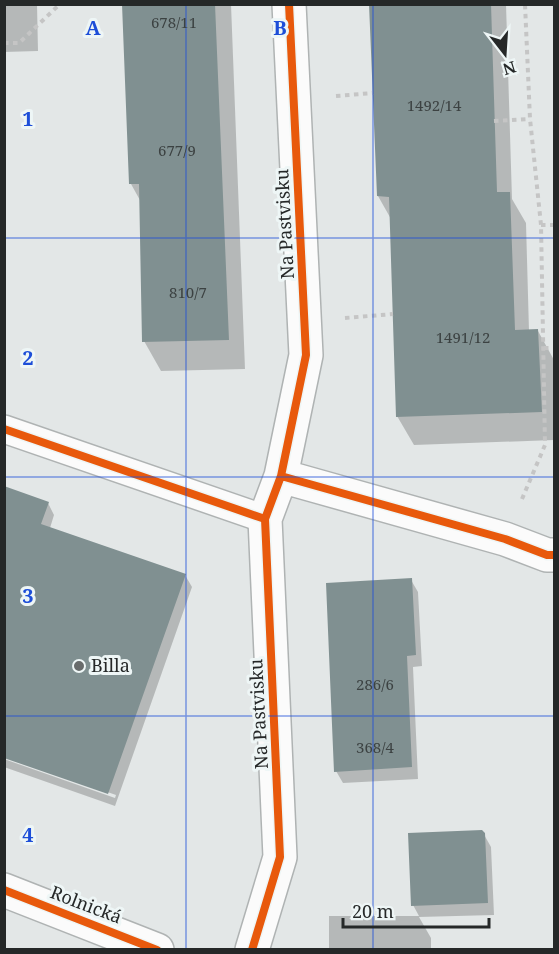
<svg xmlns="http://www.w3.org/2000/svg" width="559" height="954" font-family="'Noto Serif',serif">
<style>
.shadow{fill:#0003}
.building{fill:#809091}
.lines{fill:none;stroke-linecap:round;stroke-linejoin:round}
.service-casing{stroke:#afb3b3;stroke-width:30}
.minor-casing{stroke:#afb3b3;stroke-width:36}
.tertiary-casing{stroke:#afb3b3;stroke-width:36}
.path{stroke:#c5c5c5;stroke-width:4;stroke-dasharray:4.5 4.5;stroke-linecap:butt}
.service{stroke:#fbfbfb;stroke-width:27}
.minor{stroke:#fbfbfb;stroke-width:33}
.tertiary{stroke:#fbfbfb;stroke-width:33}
.cycleway-casing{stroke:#eef6f6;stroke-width:11}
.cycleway{stroke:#e8590c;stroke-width:8}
.grid{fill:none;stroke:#1d4ed8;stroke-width:1.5;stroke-opacity:0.55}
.poi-dot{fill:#686b6b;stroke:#eef6f6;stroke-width:2}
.labels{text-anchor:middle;stroke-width:6;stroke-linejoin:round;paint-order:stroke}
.number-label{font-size:15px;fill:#3c4242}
.street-label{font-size:18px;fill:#252828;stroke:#eef6f6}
.poi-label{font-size:18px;fill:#252828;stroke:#eef6f6;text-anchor:start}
.grid-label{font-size:20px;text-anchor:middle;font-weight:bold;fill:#1d4ed8;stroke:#eef6f6;stroke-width:6;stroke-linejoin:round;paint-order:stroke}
</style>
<rect width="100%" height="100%" fill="#e3e7e7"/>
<path class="shadow" d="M4 4H37L38 51 4 52Z
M123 4H231L245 369 161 371 144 341 141 202 131 184Z
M372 4H506L512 199 526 223 529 331H538L554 360V449V440L414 445 397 416 391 219 378 196Z
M4 488 48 503 54 515 50 528 185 575 192 587 115 806 4 767V759L115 798 116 795 4 756Z
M411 580 418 592 422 666 413 667 418 779 343 783 336 771Z
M482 831 491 847 494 915 419 917 431 938V950H329V916H419L413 905Z"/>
<path class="building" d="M122 4H215L229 340 142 342 139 184H129Z
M369 4H491L497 192H510L515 330 538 329 542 412 396 417 389 197 377 196Z
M4 486 49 502 41 524 186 574 108 794 4 758Z
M412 578 416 655 407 656 412 767 334 772 326 583Z
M482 830 485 833 488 903 411 906 408 833Z"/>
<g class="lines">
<g class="service-casing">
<path id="service" d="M4 429 265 519"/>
</g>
<g class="minor-casing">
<path id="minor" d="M281 476 505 539 547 555H554
M252 950 280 857 265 519 281 476 306 355 289 4"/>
</g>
<g class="tertiary-casing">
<path id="tertiary" d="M4 890 157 950"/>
</g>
<path class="path" d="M4 43H19L60 4
M336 96 373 93
M494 121 530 119
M541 225H554
M345 318 393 314
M544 348H554
M522 499 545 445 541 225 530 119 525 4"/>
<use href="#service" class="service"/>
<use href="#minor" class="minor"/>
<use href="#tertiary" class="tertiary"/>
<g class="cycleway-casing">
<path id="cycleway" d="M4 429 265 519
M281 476 505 539 547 555H554
M4 890 157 950
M252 950 280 857 265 519 281 476 306 355 289 4"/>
</g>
<use href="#cycleway" class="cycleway"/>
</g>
<path class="grid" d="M186 4V950M373 4V950M4 238H554M4 477H554M4 716H554"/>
<circle class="poi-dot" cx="79" cy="666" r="6"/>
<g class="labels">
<g class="number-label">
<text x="174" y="28">678/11</text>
<text x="434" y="111">1492/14</text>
<text x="177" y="156">677/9</text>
<text x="188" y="298">810/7</text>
<text x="463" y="343">1491/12</text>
<text x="375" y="690">286/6</text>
<text x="375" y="753">368/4</text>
</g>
<g class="street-label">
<text transform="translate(285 224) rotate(-93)" y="6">Na Pastvisku</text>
<text transform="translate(259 714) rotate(-93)" y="6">Na Pastvisku</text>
<text transform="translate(86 905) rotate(21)" y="6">Rolnická</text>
</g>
<g class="poi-label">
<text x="91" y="672">Billa</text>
</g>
</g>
<g class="grid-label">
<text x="93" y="35">A</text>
<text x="280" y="35">B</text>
<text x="28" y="126">1</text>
<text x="28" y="365">2</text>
<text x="28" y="603">3</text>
<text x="28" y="842">4</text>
</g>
<rect width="559" height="954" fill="none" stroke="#252828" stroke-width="12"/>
<g transform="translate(505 54) rotate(163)" stroke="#eef6f6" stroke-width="4.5" paint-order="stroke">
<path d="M0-4.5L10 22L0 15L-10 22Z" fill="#252828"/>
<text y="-9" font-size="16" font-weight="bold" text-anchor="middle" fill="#252828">N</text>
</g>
<path d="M343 918v9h146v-9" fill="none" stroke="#252828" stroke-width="3"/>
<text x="352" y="918" font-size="18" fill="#252828" stroke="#eef6f6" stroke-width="4.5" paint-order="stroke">20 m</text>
</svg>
